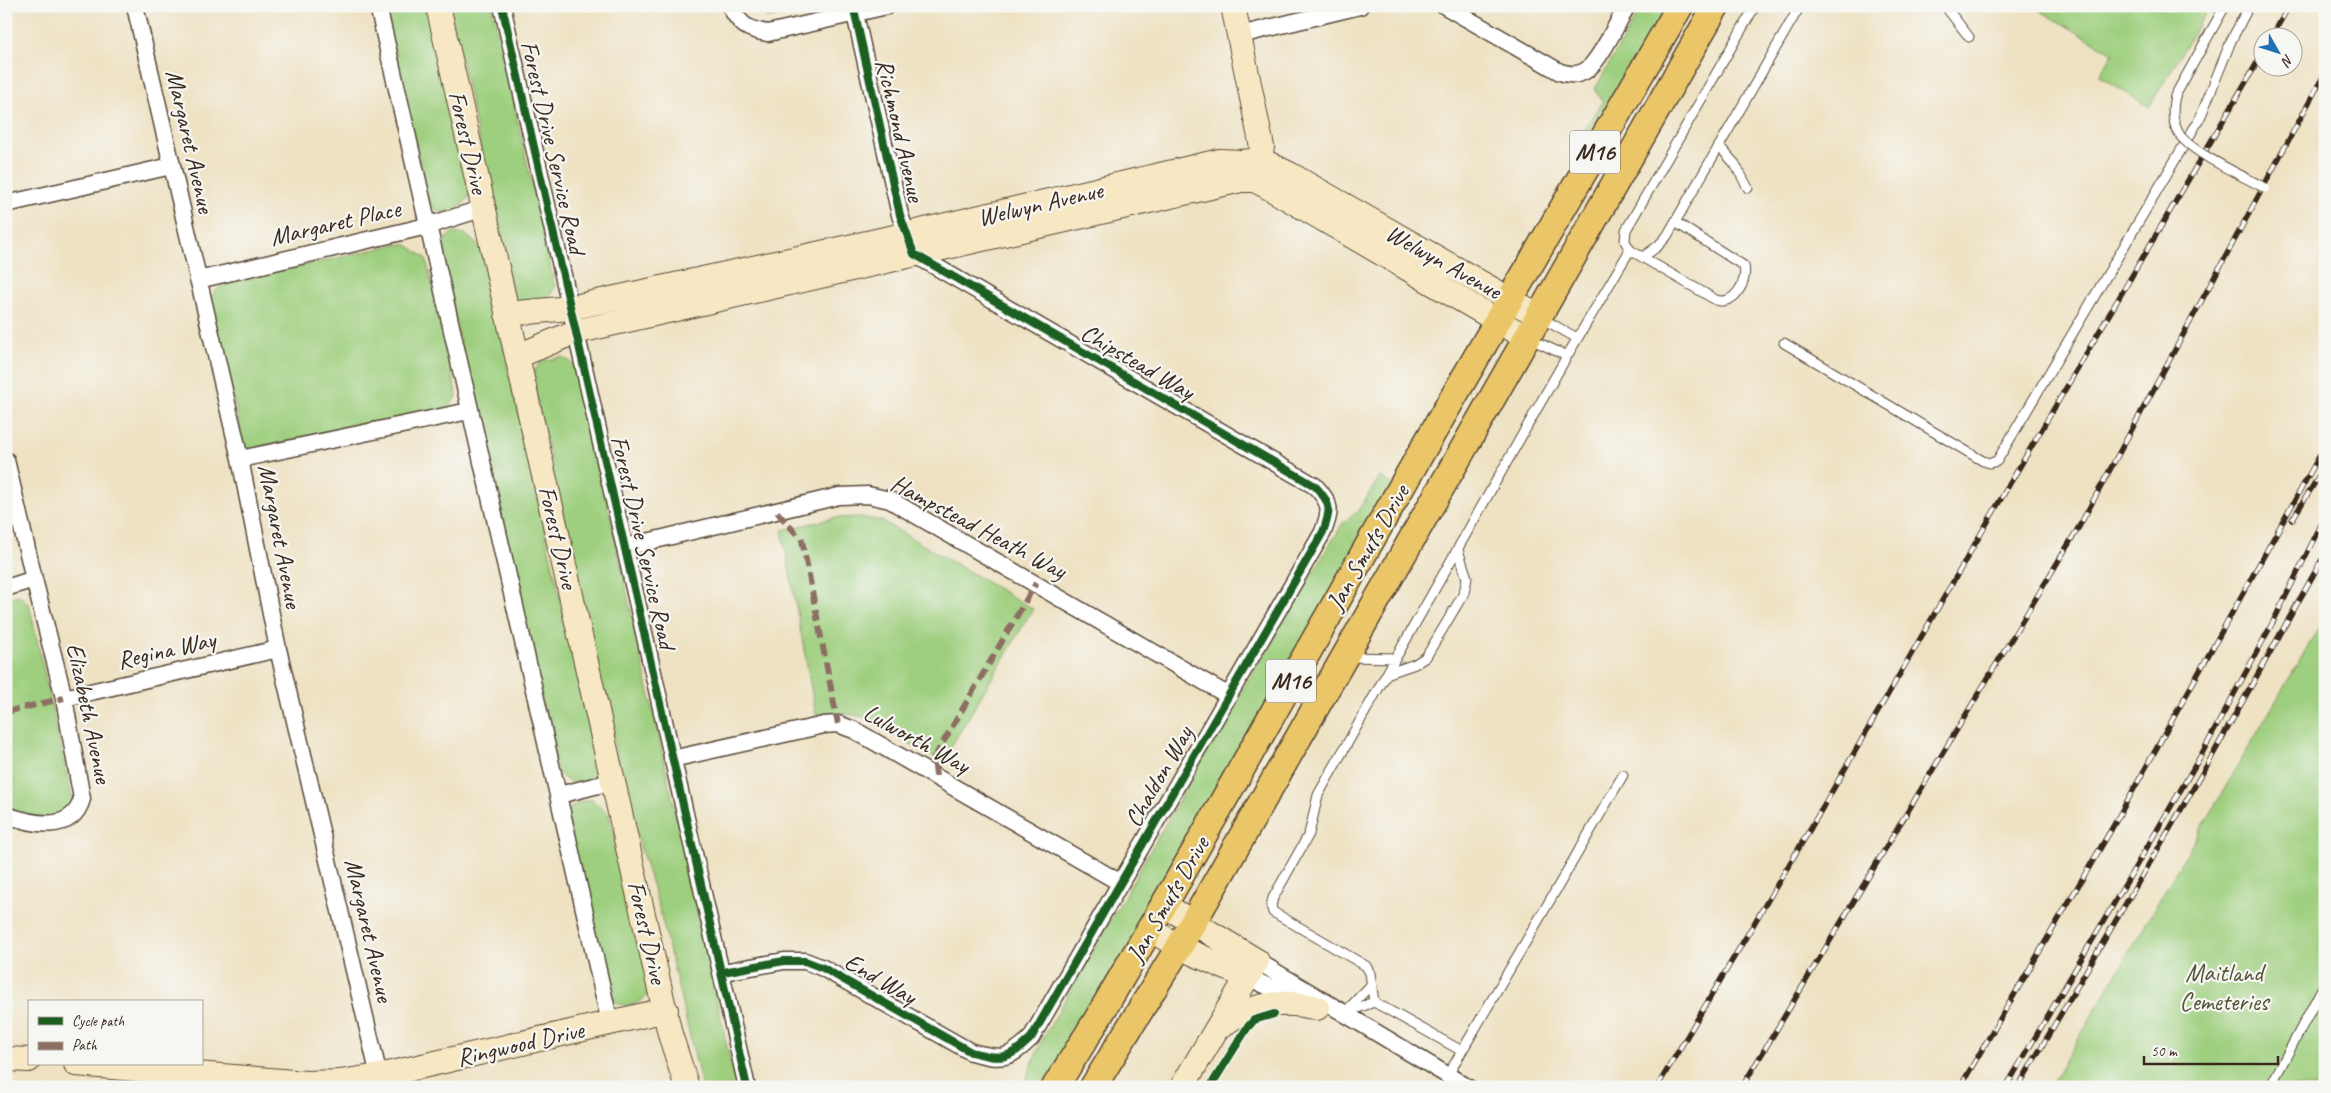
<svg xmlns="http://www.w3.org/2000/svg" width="2331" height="1093" font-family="Caveat,sans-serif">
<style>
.green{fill:#9ecf7e;stroke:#6c7c4e}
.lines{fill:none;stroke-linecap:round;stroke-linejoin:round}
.lane-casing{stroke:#564637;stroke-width:11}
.street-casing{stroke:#564637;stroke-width:19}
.secondary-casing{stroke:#564637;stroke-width:26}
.primary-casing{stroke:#564637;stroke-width:29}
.lane{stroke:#fff;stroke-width:9}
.street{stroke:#fff;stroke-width:16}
.secondary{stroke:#f7e8c3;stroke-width:24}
.primary{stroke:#ebc669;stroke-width:26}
.rail-casing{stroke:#3b2a1e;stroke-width:5.5}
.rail{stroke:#f6f6f2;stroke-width:4;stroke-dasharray:11;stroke-linecap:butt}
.lane-bridge-casing{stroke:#564637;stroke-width:11;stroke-linecap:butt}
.lane-bridge{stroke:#fff;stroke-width:9}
.quiet{stroke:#8d6e63;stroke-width:6;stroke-dasharray:12 6;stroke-linecap:butt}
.cycleway-casing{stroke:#f6f6f2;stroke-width:11}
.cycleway{stroke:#1b5e20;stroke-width:8}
.labels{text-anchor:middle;stroke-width:4.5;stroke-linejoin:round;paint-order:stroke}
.shield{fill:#f6f6f2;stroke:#73675e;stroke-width:1}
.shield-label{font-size:24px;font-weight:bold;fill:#3b2a1e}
.street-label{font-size:25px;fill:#3b2a1e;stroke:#f6f6f2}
.park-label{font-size:25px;fill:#545336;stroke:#f6f6f2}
</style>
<rect width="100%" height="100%" fill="#f6f6f2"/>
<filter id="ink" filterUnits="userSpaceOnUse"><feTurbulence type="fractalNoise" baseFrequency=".02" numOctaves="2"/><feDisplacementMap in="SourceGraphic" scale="10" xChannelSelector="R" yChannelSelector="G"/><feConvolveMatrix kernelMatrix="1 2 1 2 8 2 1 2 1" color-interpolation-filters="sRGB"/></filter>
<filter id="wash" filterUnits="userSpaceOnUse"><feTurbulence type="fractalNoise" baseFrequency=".0096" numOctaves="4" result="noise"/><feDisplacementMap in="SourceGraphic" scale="20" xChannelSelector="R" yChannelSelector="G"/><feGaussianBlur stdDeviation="1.12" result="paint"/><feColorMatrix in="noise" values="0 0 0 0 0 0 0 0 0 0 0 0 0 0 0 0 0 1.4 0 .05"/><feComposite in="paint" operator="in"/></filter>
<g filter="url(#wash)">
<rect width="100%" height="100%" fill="#eee2c3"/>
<path class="green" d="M384 6H428L471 192C466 206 456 208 443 213L435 209 428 200Z
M449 6H492L555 288 543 303H522L514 296Z
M755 6H822L768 19Z
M1642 6H1666L1593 138 1583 132 1603 102 1595 89Z
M2032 6H2210L2149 107 2099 76 2113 53Z
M452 233 465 234 481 248 599 770 588 783C574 784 568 783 558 773L440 253 442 242Z
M398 244 407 245 426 258 457 396 444 413 252 453 245 448 209 300 215 291 225 284Z
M562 357 571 362 578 371 736 1087H702L660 911 628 806 533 381 535 370 541 361Z
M1380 477 1392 484 1150 918 1044 1087H1023L1040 1044 1234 704 1343 523 1357 512Z
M860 517 882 521 1033 609 942 762 863 717 841 713 816 715 782 530 834 518Z
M19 595 29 604 74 807 53 820 6 812V598Z
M2325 617V1087H2050Z
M591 800 601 806 609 815 653 986C644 1005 624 1013 609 996L567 817C572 803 577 802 591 800Z"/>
</g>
<g filter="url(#ink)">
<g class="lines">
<g class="lane-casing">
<path id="lane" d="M1945 6 1969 37
M1719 146 1735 164 1748 188
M1630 250 1625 241 1626 230 1755 6
M1643 257 1658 246 1667 236 1800 6
M1541 318 1577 338
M1528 338 1567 356
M1784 343 1983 461 1990 463 1997 461 2200 118 2231 41 2249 6
M1349 657 1396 658
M1389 673 1415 664 1426 657 1464 593 1467 578 1458 550
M1347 1012 1374 1002
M1344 1013 1371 985
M1462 1051 1374 1002 1370 973 1366 966 1273 912 1271 906 1273 898 1309 834 1318 795 1567 356 1630 250 1716 300C1734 306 1748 282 1744 266L1675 222
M1448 1075 1623 775
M2270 1087 2325 983"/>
</g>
<g class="street-casing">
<path id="street" d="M135 6 240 459 278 649 379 1076
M378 6 610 1023
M502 6 747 1087
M730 6C740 25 747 30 768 33L887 6
M1445 6 1560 72C1568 74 1575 76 1583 72 1598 66 1618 21 1627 6
M1240 35 1360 6
M6 204 171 166
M198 280 427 226 484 208
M240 459 469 411
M6 460 34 579 64 698 82 799C72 834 32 824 6 815
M626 547 839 496 868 495 890 500 1229 696
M6 588 34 579
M64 698 278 649
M672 759 824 725 838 724 854 730 1119 882
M559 795 614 781
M1257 961 1467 1087
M723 972 784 961H805L823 968 971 1052C1002 1060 1008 1060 1031 1038L1323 532C1331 510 1332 504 1315 486L914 254 900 215 855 14
M1247 977 1300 1001"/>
</g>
<g class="secondary-casing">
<path id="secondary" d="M438 6 670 1034 687 1087
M1233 6 1262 147 1256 176
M507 314 570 308 634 294 908 234 1220 161 1241 162 1261 160 1291 175 1539 316
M518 356 575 332 1241 180H1255L1273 190 1527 338
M1164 905 1257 961 1182 1087
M1150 929 1179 947 1247 977
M1220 1027C1248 1004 1283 999 1317 1008
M6 1059 29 1060
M76 1064 306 1083 340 1082 379 1076 666 1010"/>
</g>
<g class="primary-casing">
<path id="primary" d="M1055 1087 1095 1023 1176 884 1418 458 1680 6
M1093 1087 1179 947 1716 6"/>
</g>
<use href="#lane" class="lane"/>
<use href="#street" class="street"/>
<use href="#secondary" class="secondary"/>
<use href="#primary" class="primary"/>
<g class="rail-casing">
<path id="rail" d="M2271 38 2289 6
M2292 520 2325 466
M1657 1087 1809 831 2009 485 2264 51
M1742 1087 2080 525 2325 73
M1960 1087 2111 830 2325 446
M2006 1087 2200 757 2273 622 2325 517
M2018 1087 2206 767 2325 554"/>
</g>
<use href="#rail" class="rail"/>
<g class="lane-bridge-casing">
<path id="lane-bridge" d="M2225 6 2175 96C2172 109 2172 122 2179 134 2192 153 2243 176 2265 188"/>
</g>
<use href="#lane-bridge" class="lane-bridge"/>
<path class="quiet" d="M777 512 802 540 838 724
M6 712 64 698
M936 776 934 758 1036 583"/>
<g class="cycleway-casing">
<path id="cycleway" d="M502 6 747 1087
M723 972 784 961H805L823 968 971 1052C1002 1060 1008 1060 1031 1038L1323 532C1331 510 1332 504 1315 486L914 254 900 215 855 14
M1210 1087 1247 1028 1254 1020 1274 1014"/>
</g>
<use href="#cycleway" class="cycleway"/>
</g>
</g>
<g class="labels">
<g class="shield">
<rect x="1570" y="130.5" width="50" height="43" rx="4"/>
<rect x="1266" y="659.5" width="50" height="43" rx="4"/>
</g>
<g class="shield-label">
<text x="1595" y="160">M16</text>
<text x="1291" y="689">M16</text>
</g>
<g class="street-label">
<text transform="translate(901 130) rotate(77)" y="9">Richmond Avenue</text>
<text transform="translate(191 141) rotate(77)" y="9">Margaret Avenue</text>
<text transform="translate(469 142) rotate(77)" y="9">Forest Drive</text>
<text transform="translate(554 147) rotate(77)" y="9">Forest Drive Service Road</text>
<text transform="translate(1040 203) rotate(-13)" y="9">Welwyn Avenue</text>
<text transform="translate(335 222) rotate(-13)" y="9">Margaret Place</text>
<text transform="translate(1444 261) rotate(29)" y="9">Welwyn Avenue</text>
<text transform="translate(1138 361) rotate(30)" y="9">Chipstead Way</text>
<text transform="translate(979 526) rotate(28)" y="9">Hampstead Heath Way</text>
<text transform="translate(281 536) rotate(79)" y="9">Margaret Avenue</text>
<text transform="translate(559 537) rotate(77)" y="9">Forest Drive</text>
<text transform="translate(644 542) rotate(77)" y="9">Forest Drive Service Road</text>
<text transform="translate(1367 547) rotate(-60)" y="9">Jan Smuts Drive</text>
<text transform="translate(166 649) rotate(-13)" y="9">Regina Way</text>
<text transform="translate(90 713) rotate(78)" y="9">Elizabeth Avenue</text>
<text transform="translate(917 738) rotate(29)" y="9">Lulworth Way</text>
<text transform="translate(1158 776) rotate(-60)" y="9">Chaldon Way</text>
<text transform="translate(1167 899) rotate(-60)" y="9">Jan Smuts Drive</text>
<text transform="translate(370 930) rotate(77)" y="9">Margaret Avenue</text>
<text transform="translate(648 932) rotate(77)" y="9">Forest Drive</text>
<text transform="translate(881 978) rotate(30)" y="9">End Way</text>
<text transform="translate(520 1043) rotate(-13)" y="9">Ringwood Drive</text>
</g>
<g class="park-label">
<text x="2224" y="981">Maitland<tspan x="2224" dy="29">Cemeteries</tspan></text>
</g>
</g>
<rect width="2331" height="1093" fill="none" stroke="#f6f6f2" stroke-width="25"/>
<rect x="28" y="1000" width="175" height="65" fill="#f6f6f2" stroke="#aba49d"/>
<rect x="38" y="1017" width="25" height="8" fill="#1b5e20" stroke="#aba49d"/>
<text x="72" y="1026" font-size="15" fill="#3b2a1e">Cycle path</text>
<rect x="38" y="1042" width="25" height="8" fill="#8d6e63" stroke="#aba49d"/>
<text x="72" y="1050" font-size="15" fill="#3b2a1e">Path</text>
<g transform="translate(2278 52) rotate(129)"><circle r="24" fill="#f6f6f2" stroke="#aba49d"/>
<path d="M0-4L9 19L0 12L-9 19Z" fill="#1f6fb2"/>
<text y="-8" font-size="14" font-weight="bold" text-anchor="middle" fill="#3b2a1e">N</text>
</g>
<path d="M2144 1056v8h134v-8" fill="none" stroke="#3b2a1e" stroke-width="2.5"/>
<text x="2151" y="1056" font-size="15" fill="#3b2a1e" stroke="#f6f6f2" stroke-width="4" paint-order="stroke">50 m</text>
</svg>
